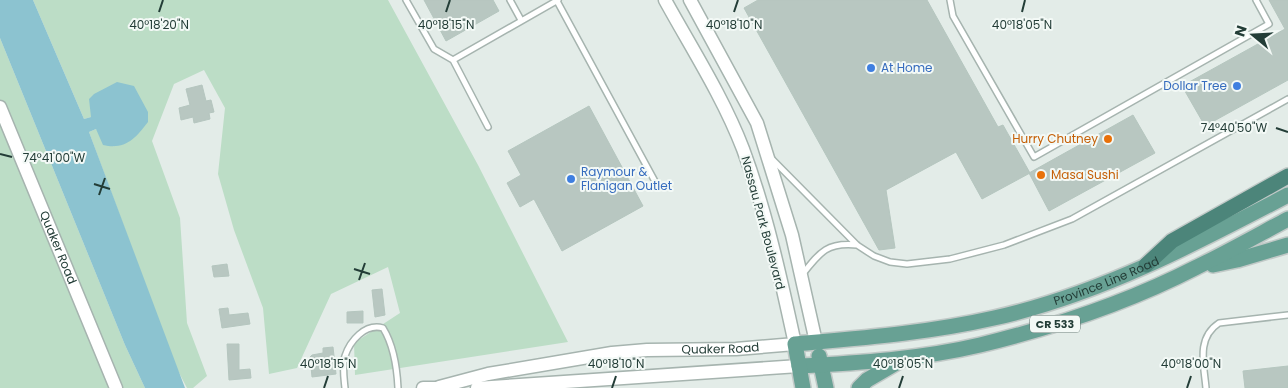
<svg xmlns="http://www.w3.org/2000/svg" width="1288" height="388" font-family="Poppins,sans-serif">
<style>
.green{fill:#bcddc6}
.water{fill:#8cc3d0}
.building{fill:#b8c7c1;stroke:#b5c6bf}
.lines{fill:none;stroke-linecap:round;stroke-linejoin:round}
.service-casing{stroke:#a6b4af;stroke-width:8}
.tertiary-casing{stroke:#a6b4af;stroke-width:15}
.primary-casing{stroke:#c1c9c7;stroke-width:18}
.trunk-casing{stroke:#c1c9c7;stroke-width:18}
.service{stroke:#fff;stroke-width:5}
.tertiary{stroke:#fff;stroke-width:12}
.primary{stroke:#68a194;stroke-width:15}
.trunk{stroke:#4c857a;stroke-width:15}
.ticks{fill:none;stroke:#233d37;stroke-width:2}
.shop-dot{fill:#3f7fe0;stroke:#f3f9f6;stroke-width:2}
.food-dot{fill:#e8710a;stroke:#f3f9f6;stroke-width:2}
.labels{text-anchor:middle;stroke-width:4;stroke-linejoin:round;paint-order:stroke}
.shield{fill:#f3f9f6;stroke:#617570;stroke-width:1}
.shield-label{font-size:11px;font-weight:bold;fill:#233d37}
.shop-label{font-size:12px;fill:#366cbe;stroke:#f3f9f6;text-anchor:start}
.food-label{font-size:12px;fill:#c56008;stroke:#f3f9f6;text-anchor:end}
.street-label{font-size:12px;fill:#233d37;stroke:#f3f9f6}
.ticks-label{font-size:12px;text-anchor:middle;fill:#233d37;stroke:#f3f9f6;stroke-width:4;stroke-linejoin:round;paint-order:stroke}
</style>
<rect width="100%" height="100%" fill="#e3ece8"/>
<path class="green" d="M33 0H388L478 165 568 342 355 375 354 343 400 313 388 267 331 294 297 368 269 374 263 308 234 230 218 174 225 108 204 70 174 84 152 141 180 218 187 323 207 376 193 388H187L175 365 89 132 96 129 114 147 91 117 84 119Z
M0 38 125 345 145 388H0Z"/>
<path class="water" d="M0 0H33L84 119 91 117 89 99 94 94 117 82 134 86 148 112V122C135 139 125 150 103 145L96 129 89 132 185 388H145L125 345 0 38Z"/>
<path class="building" d="M424 0H493L499 11 446 41Z
M758 0H927L998 127 1003 125 1030 173 982 199 956 152 886 190 895 248 879 250 744 8Z
M1269 0H1288V80L1205 126 1182 86 1285 29Z
M202 85 206 101 211 100 214 112 209 113 210 119 194 123 193 117 181 120 179 108 190 105 186 89Z
M589 106 643 206 562 251 534 199 520 207 507 183 521 175 508 151Z
M1133 115 1155 153 1049 211 1029 173Z
M227 264 229 276 214 277 212 266Z
M382 289 385 315 375 317 372 290Z
M228 308 229 315 248 313 250 324 222 328 219 309Z
M363 311V323H347V312Z
M227 344H239V370L250 369 251 378 229 380Z
M333 347 336 374 312 377 310 357 312 355 323 353V348Z
M1288 366V388H1245L1243 371Z"/>
<g class="lines">
<g class="service-casing">
<path id="service" d="M406 0 434 49 453 60 488 127
M510 0 521 20
M950 0 953 16 1034 157 1269 24 1256 0
M557 1 658 187
M453 60 558 0
M772 159 857 245 874 256 890 262 907 264 950 259 1004 245 1072 219 1288 99
M802 275C820 252 827 242 857 245
M345 388C344 378 342 366 345 356 350 341 365 323 383 328 394 346 397 367 398 388
M1206 388C1204 365 1196 338 1219 323L1288 315"/>
</g>
<g class="tertiary-casing">
<g id="tertiary">
<path d="M690 0 757 123 792 235 816 342"/>
<path id="s1" d="M0 107 116 388"/>
<path id="s2" d="M439 387 488 374 612 353 647 350 736 349 795 344C781 279 766 211 743 149 723 97 692 49 665 0"/>
<path d="M423 388H446"/>
<path d="M477 388 799 366"/>
</g>
</g>
<g class="primary-casing">
<g id="primary">
<path d="M1213 265 1237 260 1288 245"/>
<path d="M819 356 826 388"/>
<path d="M799 366C859 363 921 359 980 345 1054 327 1129 302 1197 267 1228 252 1258 235 1288 219"/>
<path id="s3" d="M803 388 795 344C862 338 928 333 994 318 1098 295 1195 244 1288 195"/>
<path d="M859 388 867 380 903 359"/>
</g>
</g>
<g class="trunk-casing">
<path id="trunk" d="M1146 265 1172 241 1288 176"/>
</g>
<use href="#service" class="service"/>
<use href="#tertiary" class="tertiary"/>
<use href="#primary" class="primary"/>
<use href="#trunk" class="trunk"/>
</g>
<path class="ticks" d="M159 12 163 0M446 12 450 0M734 12 738 0M1022 12 1025 0M1276 128 1288 132M0 154 12 157M94 184 110 189M99 195 105 178M354 269 370 274M359 280 365 263M324 388 328 376M612 388 616 376M899 388 903 376M1187 388 1191 376"/>
<g class="shop-dot">
<circle cx="871" cy="68" r="5"/>
<circle cx="1237" cy="86" r="5"/>
<circle cx="571" cy="179" r="5"/>
</g>
<g class="food-dot">
<circle cx="1108" cy="139" r="5"/>
<circle cx="1041" cy="175" r="5"/>
</g>
<g class="labels">
<rect class="shield" x="1030" y="315.5" width="50" height="17" rx="4"/>
<g class="shield-label">
<text x="1055" y="328">CR 533</text>
</g>
<g class="shop-label">
<text x="881" y="72">At Home</text>
<text x="1227" y="90" text-anchor="end">Dollar Tree</text>
<text x="581" y="176">Raymour &amp;<tspan x="581" dy="14">Flanigan Outlet</tspan></text>
</g>
<g class="food-label">
<text x="1098" y="143">Hurry Chutney</text>
<text x="1051" y="179" text-anchor="start">Masa Sushi</text>
</g>
<g class="street-label">
<text transform="translate(763 223) rotate(75)" y="4">Nassau Park Boulevard</text>
<text dy="4" stroke="none"><textPath href="#s1" startOffset="152">Quaker Road</textPath></text>
<text dy="4" stroke="none"><textPath href="#s3" startOffset="364">Province Line Road</textPath></text>
<text dy="4" stroke="none"><textPath href="#s2" startOffset="285">Quaker Road</textPath></text>
</g>
</g>
<g class="ticks-label">
<text x="159" y="29">40°18'20"N</text>
<text x="446" y="29">40°18'15"N</text>
<text x="734" y="29">40°18'10"N</text>
<text x="1022" y="29">40°18'05"N</text>
<text x="1234" y="132">74°40'50"W</text>
<text x="54" y="162">74°41'00"W</text>
<text x="328" y="368">40°18'15"N</text>
<text x="616" y="368">40°18'10"N</text>
<text x="903" y="368">40°18'05"N</text>
<text x="1191" y="368">40°18'00"N</text>
</g>
<g transform="translate(1253 35) rotate(288)" stroke="#f3f9f6" stroke-width="4" paint-order="stroke">
<path d="M0-4L9 19L0 12L-9 19Z" fill="#233d37"/>
<text y="-8" font-size="14" font-weight="bold" text-anchor="middle" fill="#233d37">N</text>
</g>
</svg>
